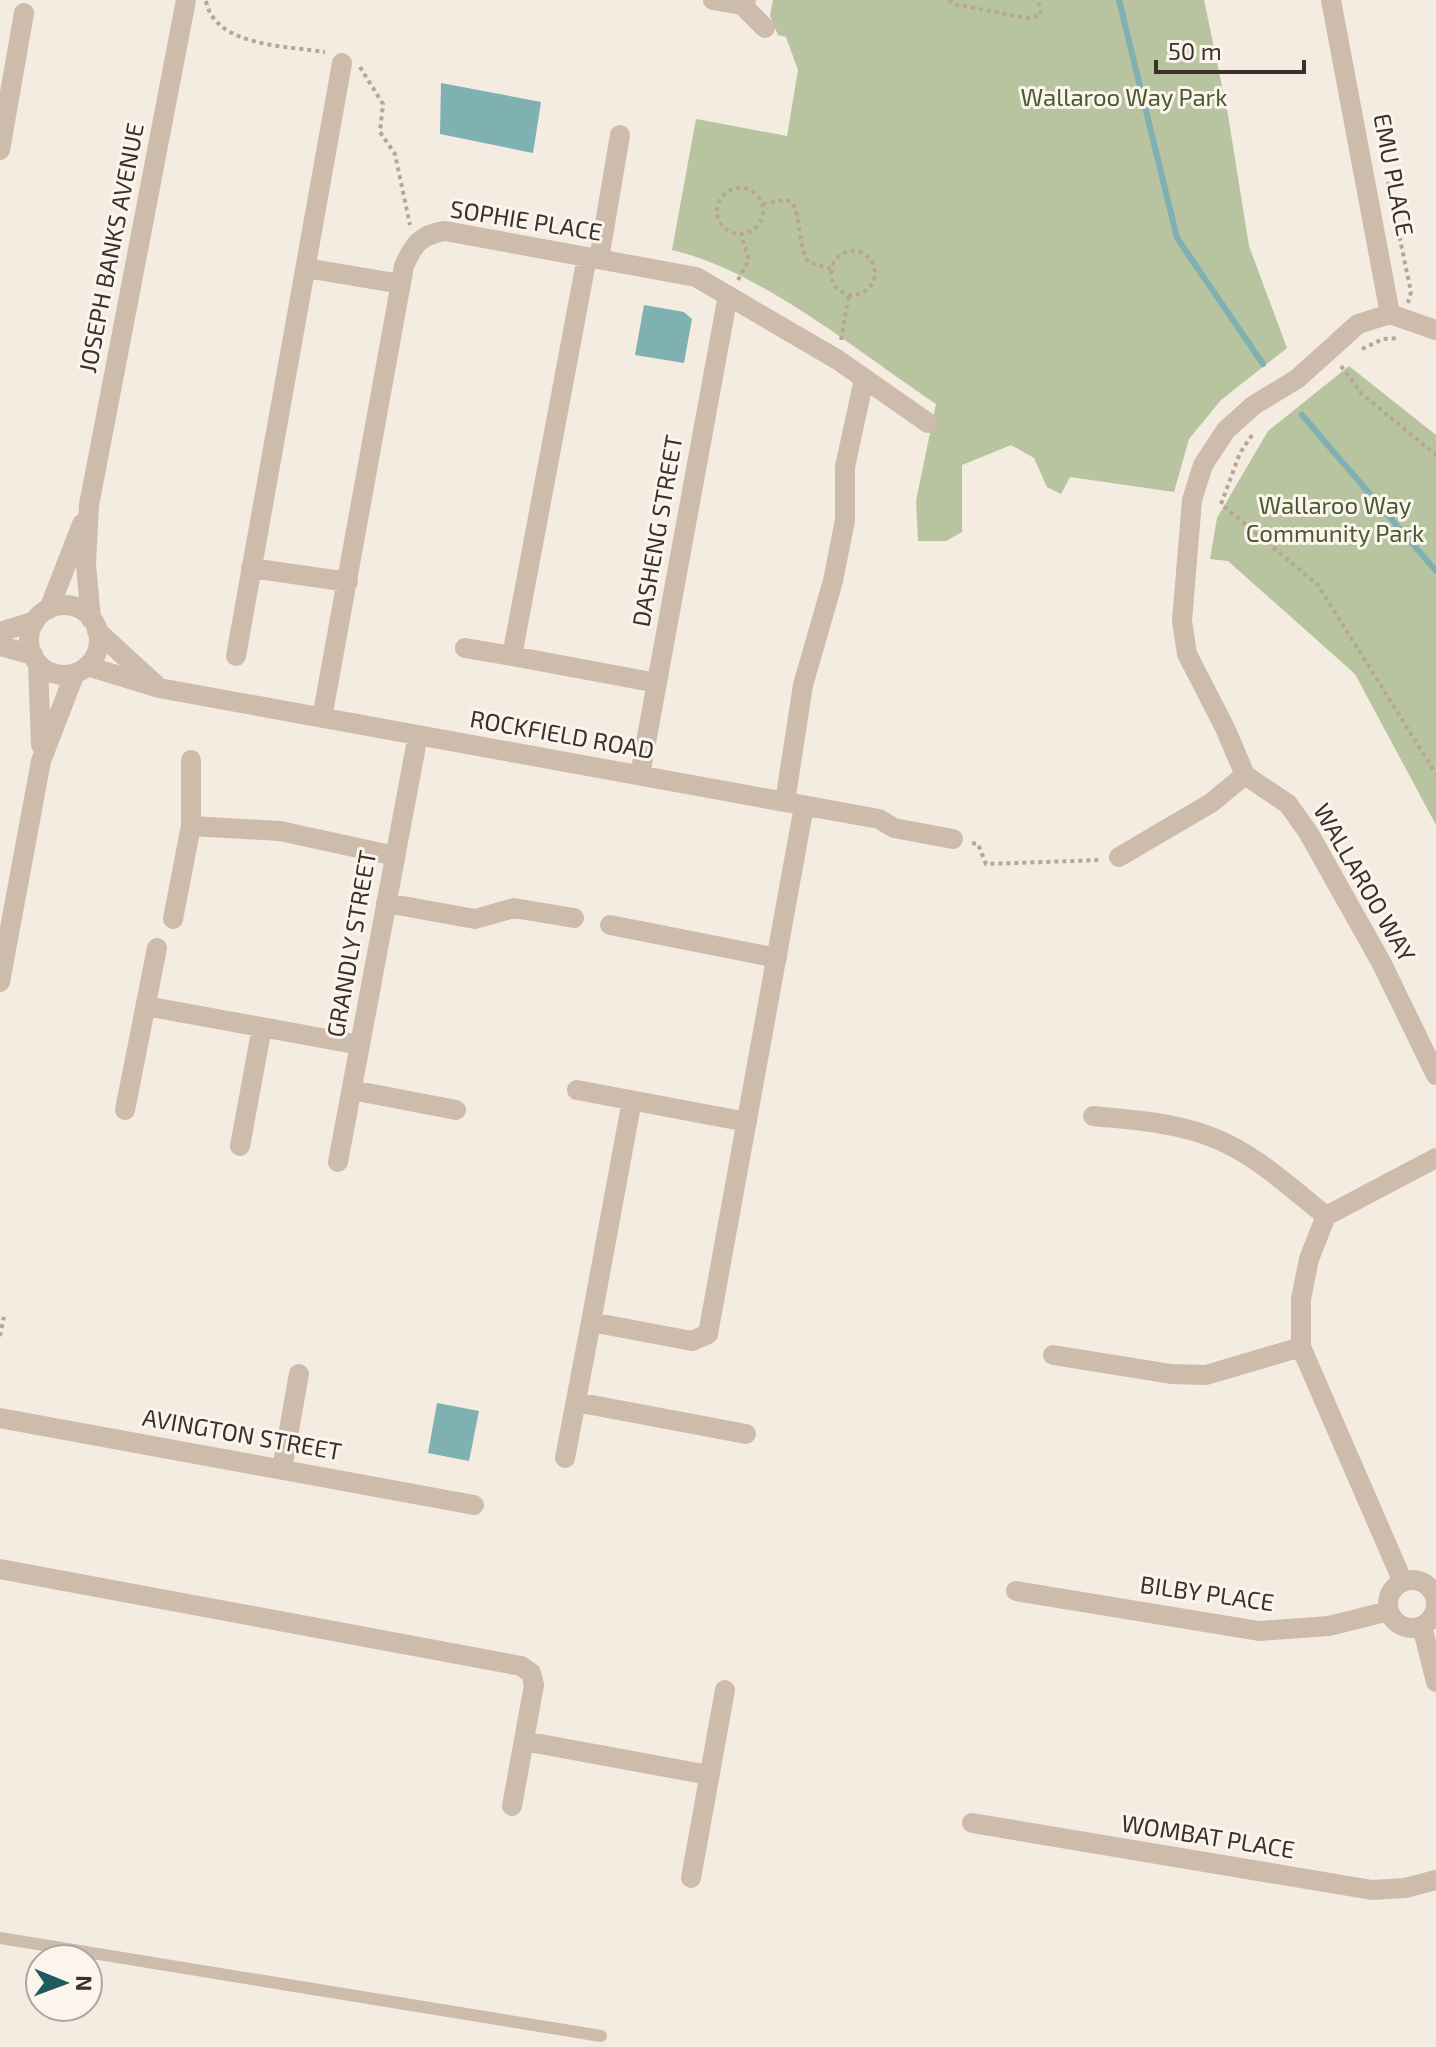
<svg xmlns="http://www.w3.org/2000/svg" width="1436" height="2047" font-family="'Exo 2',sans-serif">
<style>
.green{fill:#b8c4a0}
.water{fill:#7fb0b2}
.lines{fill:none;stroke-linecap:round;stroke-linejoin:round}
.stream{stroke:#7fb0b2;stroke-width:6}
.path{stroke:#b9a596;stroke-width:4;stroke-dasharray:4 4;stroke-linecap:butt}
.service{stroke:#cdbbac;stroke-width:12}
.minor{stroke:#cdbbac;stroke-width:20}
.tertiary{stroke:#cdbbac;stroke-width:20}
.labels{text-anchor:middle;stroke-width:6;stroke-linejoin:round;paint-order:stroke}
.park-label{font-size:24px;fill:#4a5a2e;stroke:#fbf5ee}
.street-label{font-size:24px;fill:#3b302b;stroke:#fbf5ee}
</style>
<rect width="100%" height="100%" fill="#f4ebe1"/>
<path class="green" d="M773 0H1204L1228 115 1249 246 1287 348 1221 400 1189 439 1174 492 1070 477 1061 494 1047 487 1034 458 1011 445 962 465V532L946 541H918L916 501 936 404C858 352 762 271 672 250L696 119 787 136 798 70 786 37 778 35 770 16Z
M1349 366 1436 435V825L1355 674 1228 561 1210 559 1217 518 1268 431Z"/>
<path class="water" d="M441 83 541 102 533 153 440 134Z
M644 305 684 312 692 319 684 363 635 355Z
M437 1403 479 1411 469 1461 428 1453Z"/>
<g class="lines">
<path class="stream" d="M1119 0 1177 238 1263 364
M1302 415 1436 571"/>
<path class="path" d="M949 0 953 4 1027 18 1041 15 1038 0
M206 1C215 47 288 46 325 52
M360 67 383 104 380 132 395 154 410 225
M1388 182 1411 292 1408 303
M717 211a23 23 0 1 1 46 0a23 23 0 1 1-46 0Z
M763 204 785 200 792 202C802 220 797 243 808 262L832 269
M831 273a22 22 0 1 1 44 0a22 22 0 1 1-44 0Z
M738 280 749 260 741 235
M841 340 849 295
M1362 349 1383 339 1399 338
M1341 366 1362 394 1436 455
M1252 435 1240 453 1221 504 1318 585 1436 774
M972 843 978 844 986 864 1101 860
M0 1336 4 1317"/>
<path class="service" d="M0 1938 601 2036"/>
<path class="minor" d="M713 0 742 5 746 0
M1331 0 1390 314
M742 5 765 28
M0 150 24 13
M587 257 512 656 657 683
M599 259 620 135
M306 268 401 284
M251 568 348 582
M97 631 156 685
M0 632 35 621
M0 646 33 655
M465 648 512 656
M236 656 342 63
M87 666 159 688 879 819 894 828 953 839
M322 718 404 266C413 245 421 234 445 231L696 277 838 360 928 423
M640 775 728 295
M785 802 803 685 833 581 845 520V467L864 379
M191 826 280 831 395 856
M1119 857 1211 803 1245 775
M386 903 475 919 514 908 574 918
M173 919 191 826V760
M610 925 777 958
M146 1006 360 1045
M352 1090 456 1110
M577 1090 747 1122
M632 1100 591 1322 692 1341 708 1334 804 806
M125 1110 157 948
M1093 1116C1132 1120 1172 1122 1209 1136 1253 1152 1290 1187 1326 1216
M240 1146 262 1027
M338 1162 418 735
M1053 1355 1171 1374 1206 1375 1301 1347
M576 1402 746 1434
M0 1418 474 1505
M565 1458 591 1322
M282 1469 299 1374
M0 1569 521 1666 531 1673 534 1685 512 1806
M1388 1604a24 24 0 1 1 48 0a24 24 0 1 1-48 0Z
M1403 1582 1301 1347V1299L1309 1259 1326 1216 1436 1158
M1016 1591 1259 1631 1329 1626 1389 1611
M1422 1626 1436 1682
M524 1741 709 1775
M972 1823 1372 1890 1405 1888 1436 1880
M691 1878 725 1690"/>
<path class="tertiary" d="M1436 330 1390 314 1358 324 1297 379 1254 405 1226 430 1203 465 1192 500 1182 621 1187 654 1225 728 1245 775 1288 804 1308 832 1381 962 1436 1075
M29 640a35 35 0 1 1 70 0a35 35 0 1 1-70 0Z
M49 609 82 524
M91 619 86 565 89 505 186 0
M38 664 41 745
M0 982 41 761 75 673"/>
</g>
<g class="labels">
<g class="park-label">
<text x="1124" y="106">Wallaroo Way Park</text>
<text x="1335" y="514">Wallaroo Way<tspan x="1335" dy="28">Community Park</tspan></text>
</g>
<g class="street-label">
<text transform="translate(1393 175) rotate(79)" y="8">EMU PLACE</text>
<text transform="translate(526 221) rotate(9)" y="8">SOPHIE PLACE</text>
<text transform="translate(112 248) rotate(-79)" y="8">JOSEPH BANKS AVENUE</text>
<text transform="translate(658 531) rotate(-80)" y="8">DASHENG STREET</text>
<text transform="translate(562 735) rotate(10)" y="8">ROCKFIELD ROAD</text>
<text transform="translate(1364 883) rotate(60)" y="8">WALLAROO WAY</text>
<text transform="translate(352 944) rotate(-80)" y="8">GRANDLY STREET</text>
<text transform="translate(242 1435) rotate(10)" y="8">AVINGTON STREET</text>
<text transform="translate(1207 1594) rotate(8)" y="8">BILBY PLACE</text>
<text transform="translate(1208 1837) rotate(9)" y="8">WOMBAT PLACE</text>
</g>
</g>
<g transform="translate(64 1983) rotate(91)"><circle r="38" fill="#fbf5ee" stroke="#aea6a0" stroke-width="2"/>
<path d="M0-6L14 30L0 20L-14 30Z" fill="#1f5a5e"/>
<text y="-12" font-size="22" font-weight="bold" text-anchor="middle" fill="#3b302b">N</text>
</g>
<path d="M1156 60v12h148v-12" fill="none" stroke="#3b302b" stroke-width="4"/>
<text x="1168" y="60" font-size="24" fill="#3b302b" stroke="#fbf5ee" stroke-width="6" paint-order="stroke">50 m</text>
</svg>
